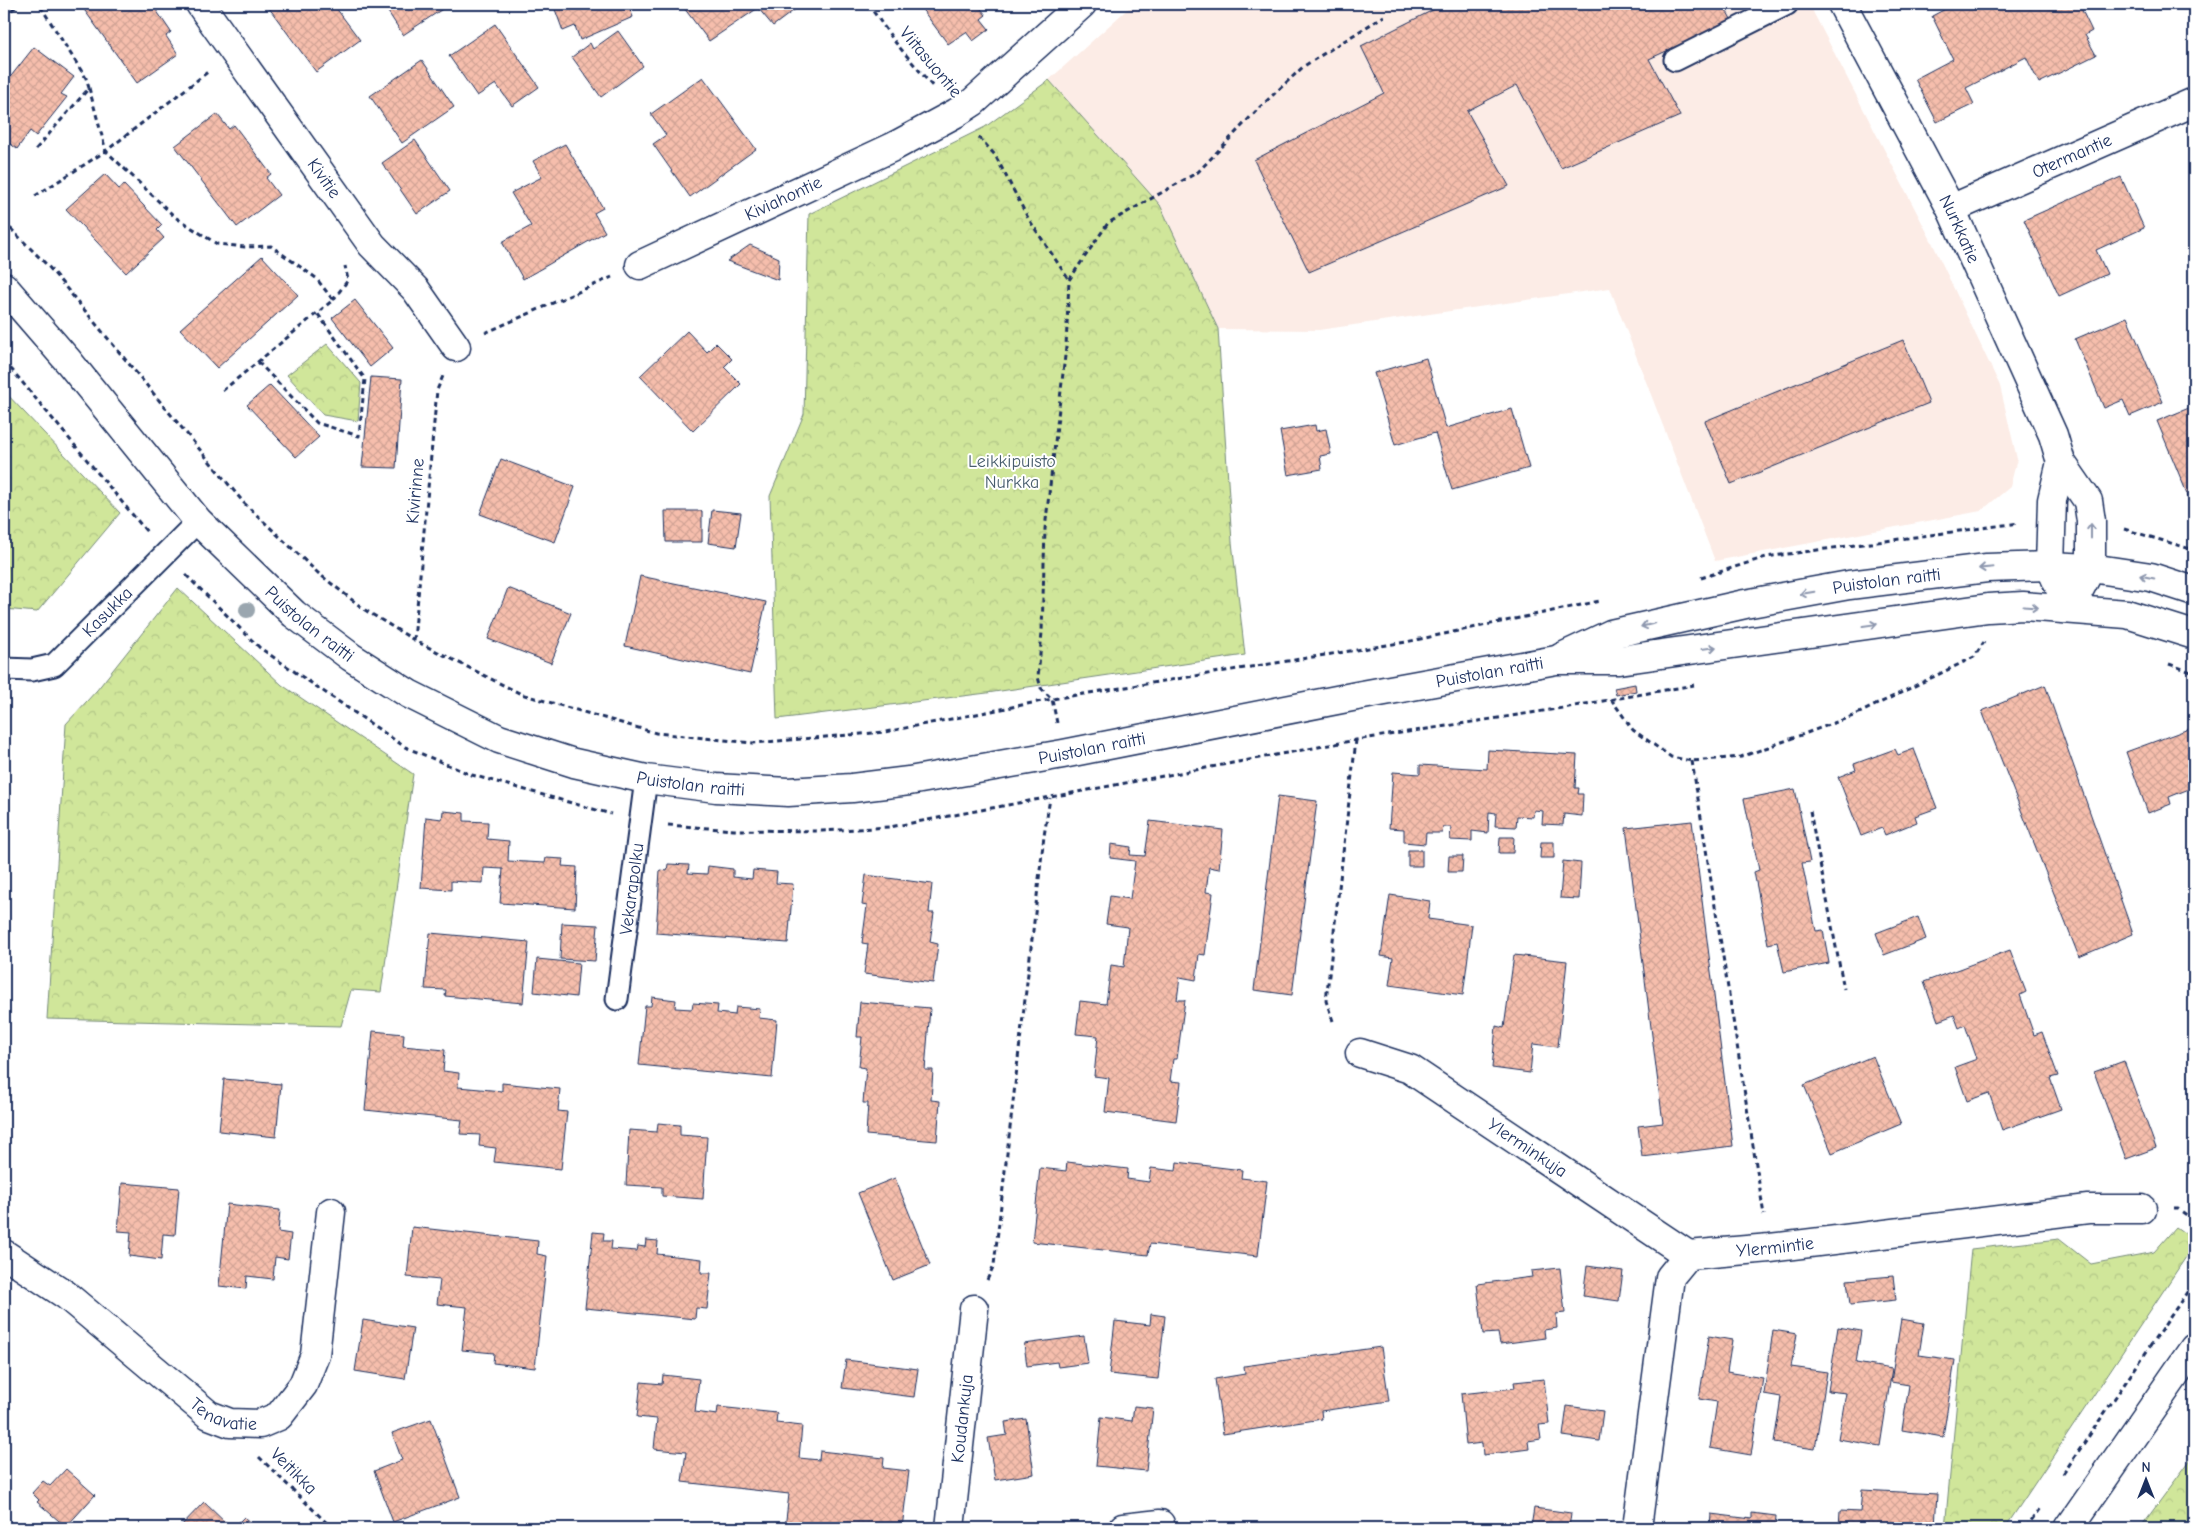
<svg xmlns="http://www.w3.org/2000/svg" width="2198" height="1532" font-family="'Comic Neue',sans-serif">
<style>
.built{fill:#fcece6}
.forest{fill:url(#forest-crowns);stroke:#768a7c}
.building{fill:url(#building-cross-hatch);stroke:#1b2f5e}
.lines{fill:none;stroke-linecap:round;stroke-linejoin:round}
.lane-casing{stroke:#1b2f5e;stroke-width:25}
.street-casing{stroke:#1b2f5e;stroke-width:31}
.secondary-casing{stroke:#1b2f5e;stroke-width:31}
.path{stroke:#1b2f5e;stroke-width:3;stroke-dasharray:5 4;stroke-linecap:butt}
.lane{stroke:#fff;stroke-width:21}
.street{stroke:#fff;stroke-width:28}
.secondary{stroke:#fff;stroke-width:28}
.tree{fill:#9aa6af}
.oneway{stroke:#8d97ae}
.labels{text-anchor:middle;stroke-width:4;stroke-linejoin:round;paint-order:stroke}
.street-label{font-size:18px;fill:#1b2f5e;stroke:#fff}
.park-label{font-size:18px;fill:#485d6d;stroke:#fff}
</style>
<defs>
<pattern id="forest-crowns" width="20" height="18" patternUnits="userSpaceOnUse" patternTransform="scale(1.25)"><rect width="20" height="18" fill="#d0e69a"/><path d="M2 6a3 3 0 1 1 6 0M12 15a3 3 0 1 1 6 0" fill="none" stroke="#b2c687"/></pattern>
<pattern id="building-cross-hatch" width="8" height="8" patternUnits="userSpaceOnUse" patternTransform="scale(1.25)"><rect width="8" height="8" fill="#f6beac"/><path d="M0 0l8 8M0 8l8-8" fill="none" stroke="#d2a496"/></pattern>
</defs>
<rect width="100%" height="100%" fill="#fff"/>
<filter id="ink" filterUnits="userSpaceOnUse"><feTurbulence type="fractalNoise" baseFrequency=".02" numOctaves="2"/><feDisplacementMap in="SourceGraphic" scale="10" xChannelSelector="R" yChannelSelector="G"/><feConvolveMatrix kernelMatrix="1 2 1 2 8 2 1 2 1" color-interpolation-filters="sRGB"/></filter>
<g filter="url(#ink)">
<path class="built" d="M1133 4H1809L1931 240 2000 386 2017 459 2010 487 1981 511 1715 561 1610 288 1319 330 1218 329 1160 205 1049 80Z"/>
<path class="forest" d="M1049 80 1160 205 1218 329 1232 542 1245 655 987 693 777 719 770 496 804 414 809 214 985 127Z
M327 344 361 383 358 421 323 415 287 375Z
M4 391 120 513 37 612 4 609Z
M178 588 282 685 413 774 381 992 351 990 341 1026 47 1019 66 724 97 690Z
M2176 1227 2194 1240V1245L2005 1528H1945L1971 1249 2059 1239 2091 1264 2154 1252Z
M2194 1455V1528H2140Z"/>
<path class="building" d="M80 4H152L171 32 166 36 178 54 137 83Z
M275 4H333L360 40 316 72 269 8Z
M383 4H450L403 35Z
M553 4H628L633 17 580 40 575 26 563 31Z
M681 4H794L797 8 773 26 758 8 709 41Z
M918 4H977L986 15 981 19 989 29 973 41 966 32 948 44Z
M1437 4H1723L1732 21 1649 59 1680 116 1561 168 1517 85 1467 111 1509 186 1309 272 1254 160 1384 93 1361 46 1439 7Z
M1955 4H2079L2092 31 2085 35 2096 55 2039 83 2026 57 1966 88 1974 104 1937 122 1915 79 1953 59 1932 16Z
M495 24 539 87 512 106 496 84 477 96 449 56Z
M618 31 643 66 601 97 572 57 590 43 593 49Z
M34 47 74 77 61 94 67 97 36 136 30 131 17 149 4 139V85Z
M422 60 454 107 402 143 370 96Z
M703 77 756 149 690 197 653 144 666 135 651 114Z
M217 114 229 129 234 125 271 174 266 178 279 195 237 227 175 146Z
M415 140 450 191 417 214 382 163Z
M565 144 603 208 594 213 605 232 523 279 502 242 531 226 511 193 542 177 533 161Z
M105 174 119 189 124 185 162 225 157 230 164 238 126 273 66 209Z
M2121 177 2144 228 2096 250 2107 274 2059 296 2024 220Z
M750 245 779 258 778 280 727 261Z
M262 256 298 295 217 368 180 329Z
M355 300 393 348 370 367 332 318Z
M2127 317 2163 402 2130 416 2123 400 2104 408 2075 339Z
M687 331 707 352 716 343 732 359 724 367 741 384 693 431 640 376Z
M1903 340 1929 403 1731 484 1705 421Z
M1426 358 1446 428 1512 409 1529 468 1452 490 1435 433 1395 445 1374 373Z
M371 377 402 379 396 468 362 467Z
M270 385 319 437 296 457 247 405Z
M2194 406V507L2193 508 2157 421Z
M1315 425 1316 431 1326 429 1331 454 1320 456 1322 469 1288 475 1280 431Z
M501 459 575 487 555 542 480 514Z
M712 510 741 513 736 547 708 543Z
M665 511H702V542H666Z
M640 576 766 602 750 674 625 646Z
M508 588 571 613 551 663 488 639Z
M1635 684 1636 691 1616 695 1614 688Z
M2045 685 2133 934 2079 957 1982 711Z
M2194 727V787L2169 797 2171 804 2148 813 2126 752Z
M1895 749 1898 755 1914 749 1937 808 1915 816 1917 822 1885 835 1882 828 1861 836 1838 777 1856 770 1854 764Z
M1488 750 1577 755 1575 788H1579L1578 794H1583L1582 816 1564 814 1563 825 1542 824 1543 811 1534 810 1533 817 1517 816 1516 827 1495 826 1496 813 1489 812 1488 833 1472 831V841L1450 840 1451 827H1443L1442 833H1426L1425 844 1404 842V829L1389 828 1393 772 1420 774V765L1487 769Z
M1795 789 1810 862 1802 863 1816 931 1823 930 1829 963 1784 972 1777 942 1768 944 1754 872 1759 870 1744 799Z
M1278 796 1317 801 1292 995 1254 990Z
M443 811 464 813V821L488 822 487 839 509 841 508 861 545 863 546 858 563 859 562 866 577 867 575 908 500 903 503 869 484 868 483 883 451 881V890L421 888 426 817 442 819Z
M1150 821 1223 830 1219 869 1209 867 1206 892 1213 893 1205 955 1199 954 1196 980 1180 977 1177 1000H1185L1177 1059H1173L1170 1081 1181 1082 1176 1121 1105 1112 1109 1078 1094 1076 1098 1036 1076 1034 1080 1001 1106 1004 1111 965 1124 967 1128 927 1106 924 1110 896 1130 899 1135 861 1110 858 1111 844 1131 847 1130 855 1145 856Z
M1692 821 1733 1146 1642 1157 1638 1126 1663 1123 1626 828Z
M1500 837H1514L1513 853H1499Z
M1541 842H1554V858H1540Z
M1408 850H1422V866H1408Z
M1449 856H1463L1462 872H1448Z
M1563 861 1581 863 1579 899 1560 898Z
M668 864 689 865 688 873 707 874 708 866 733 869V877L752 879 753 870 777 872 776 883 793 884 788 943 656 933 660 870 667 871Z
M866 875 932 884 929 913H934L930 942 938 944 933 983 864 974 868 944 862 943 867 906 862 905Z
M1390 895 1430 901 1428 919 1472 925 1463 995 1389 985 1393 958 1381 956Z
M1918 917 1926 939 1884 955 1876 933Z
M562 923 598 925 595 961 560 959Z
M430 933 529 942 523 1003 445 996 446 990 425 989Z
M2010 950 2026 992 2020 995 2034 1035 2042 1032 2058 1076 2050 1078 2061 1109 2002 1130 1989 1093 1967 1101 1955 1067 1977 1059 1965 1025 1959 1028 1954 1015 1938 1021 1924 982Z
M1514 955 1567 961 1558 1047 1533 1044 1530 1073 1492 1068 1496 1026 1504 1028Z
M537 959 579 963 576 997 534 992Z
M652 997 676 1000 675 1008 692 1009 693 1003 718 1005 717 1013 735 1015 736 1007 760 1009 759 1018 777 1020 772 1078 639 1065 645 1006H651Z
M860 1002 930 1008 925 1070H933L931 1100 940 1101 937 1141 866 1135 868 1103H863L866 1068 859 1067 862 1037H857Z
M373 1031 404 1034 403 1046 445 1050 443 1071 459 1073 458 1087 502 1091V1083L560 1089 558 1111 567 1112 561 1169 494 1162 496 1148 479 1146 480 1135 460 1134 462 1120 365 1110Z
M1873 1056 1901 1124 1832 1153 1804 1085Z
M2124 1061 2156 1148 2126 1159 2094 1072Z
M224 1079 281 1084 276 1137 219 1131Z
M658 1123 680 1125V1135L707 1137 703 1199 662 1196V1187L626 1185 629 1130 657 1132Z
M1067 1162 1128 1169 1127 1179 1149 1182 1151 1168 1176 1171 1177 1162 1242 1170 1241 1178 1267 1181 1258 1256 1150 1244 1148 1255 1032 1242 1040 1168 1066 1171Z
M895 1178 930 1265 893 1280 858 1193Z
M122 1183 179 1188 175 1235 163 1234 161 1260 129 1256 131 1232 118 1231Z
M227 1204 280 1210 278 1232 291 1234 288 1259 275 1257 273 1279 247 1276 246 1289 219 1286Z
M412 1227 538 1241 537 1254 547 1256 535 1368 493 1363 494 1353 462 1350 467 1307 437 1304 440 1280 407 1277Z
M593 1232 604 1233 603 1241H612L611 1249 637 1251 638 1246 645 1247 646 1240 658 1241 657 1254 702 1259 701 1273H711L707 1309 696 1308 695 1319 585 1308Z
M1587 1266 1623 1271 1619 1301 1583 1296Z
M1560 1268 1565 1313 1556 1314 1557 1328 1544 1330 1545 1338 1500 1344 1498 1333 1483 1334 1477 1284 1532 1277 1531 1271Z
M1893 1276 1896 1300 1850 1305 1847 1280Z
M1151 1314 1165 1316 1158 1379 1109 1374 1115 1321 1150 1325Z
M1901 1319 1924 1323 1919 1355 1955 1360 1943 1437 1902 1430 1909 1385 1891 1382Z
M363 1320 413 1328 405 1379 355 1371Z
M1838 1327 1861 1331 1856 1363 1892 1369 1880 1446 1838 1439 1846 1393 1828 1391Z
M1773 1330 1797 1334 1791 1367 1827 1372 1815 1449 1774 1443 1781 1397 1764 1394Z
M1084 1336 1088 1363 1058 1367 1057 1362 1027 1366 1024 1344Z
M1709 1336 1732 1340 1727 1372 1763 1378 1751 1455 1710 1448 1717 1402 1699 1399Z
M1381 1347 1389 1401 1321 1411 1322 1419 1223 1434 1215 1379 1245 1374 1244 1366Z
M846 1360 918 1369 914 1397 842 1388Z
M663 1375 699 1379 695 1412 717 1415 718 1407 777 1413 776 1423 802 1426 799 1458 819 1460 820 1451 884 1458 883 1468 909 1471 902 1528H785L789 1494 682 1482 686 1452 654 1449 657 1419 637 1417 641 1382 662 1384Z
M1544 1379 1549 1424 1539 1425 1541 1439 1528 1441 1529 1449 1483 1455 1482 1443 1466 1445 1461 1394 1515 1388 1514 1382Z
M1134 1406 1153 1408 1146 1471 1096 1466 1101 1417 1132 1421Z
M1567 1406 1603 1411 1599 1441 1563 1436Z
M431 1419 460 1497 393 1522 374 1471 402 1460 392 1433Z
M1026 1419 1034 1474 995 1480 988 1438 1007 1435 1005 1422Z
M66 1469 95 1495 66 1527 37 1502 39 1500 32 1493 43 1481 50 1486Z
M1862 1490 1937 1494 1935 1526 1921 1525V1528H1839L1840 1511 1860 1512Z
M204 1502 231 1528H179Z
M1534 1508 1571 1513 1569 1528H1489L1490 1522 1531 1527Z
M1752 1513 1776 1516 1775 1528H1710L1711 1514 1752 1519Z
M244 1517 256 1528H233Z"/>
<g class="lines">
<g class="lane-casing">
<g id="lane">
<path d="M1675 60 1787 4"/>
<path id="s1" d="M4 669 32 670 54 665 198 521"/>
<path id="s2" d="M617 999 646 779"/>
</g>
</g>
<g class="street-casing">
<g id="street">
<path id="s3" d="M200 4 372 245 416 290 456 347"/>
<path id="s4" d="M1951 209 2194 102"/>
<path id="s5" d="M640 265 893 147 956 113 973 102 1082 4"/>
<path id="s6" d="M1360 1053 1410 1069 1688 1255"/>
<path id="s7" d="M4 1254 66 1295 209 1415 230 1423 260 1424 279 1416 303 1385 315 1355 331 1212"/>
<path id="s8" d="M950 1528 974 1309"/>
<path d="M1123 1528 1160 1524"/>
<path id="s9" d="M1637 1528 1670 1277 1688 1255 1770 1248 2088 1209H2142"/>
</g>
</g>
<g class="secondary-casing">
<g id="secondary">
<path id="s10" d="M1842 4 1951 209 2053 435 2061 462 2088 501 2091 521V568L2069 609"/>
<path id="s11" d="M4 287 69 362 198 521 294 614 351 657 409 694 499 739 574 763 646 779 716 788 788 792 852 788 909 781 1063 754 1357 696 1556 660H1619L1988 608 2023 606 2127 614 2194 635"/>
<path d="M2061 462 2052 500 2050 566 2069 609"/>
<path id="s12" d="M1562 657 1611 634 1745 604 1849 585 1987 568 2050 566 2091 568 2151 577 2194 591"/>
<path d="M2069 1528 2194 1348"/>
</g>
</g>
<path class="path" d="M868 4 895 42 934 88
M4 15 20 4
M89 88 106 151 175 217 217 244 245 247 271 246 316 278 333 300 221 392
M979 137 995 155 1028 218 1069 280
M36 149 89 88 86 78 39 4
M35 196 106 151 209 71
M4 222 48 266 244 503 318 573 365 610 414 640 521 694 656 733 753 743 885 732 1052 699 1406 642 1600 601
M333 300 348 280 345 266
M485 333 612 277
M4 362 12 370 147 532
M258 362 317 423 359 436 365 379 317 313
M2124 529 2194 550
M186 575 260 648 405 747 472 775 611 814
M1701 578 1766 557 2019 523
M414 640 437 390 443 376
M2169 664 2194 673
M1611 699 1633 730 1671 757 1692 761 1741 757 1853 716 1974 657 1984 642
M1057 723 1052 699 1041 688 1038 677 1042 632 1045 529 1066 347 1069 280 1108 223 1198 172 1259 108 1304 66 1384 16
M1692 761 1764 1215
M1810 811 1844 989
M668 825 734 830 822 831 890 827 1356 740 1563 708 1694 685
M1333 1021 1326 1001 1356 740
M2174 1209H2178L2194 1220
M987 1280 994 1265 1044 836 1050 798
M259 1457 332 1528
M2063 1474 2194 1282
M2026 1528 2040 1508"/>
<use href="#lane" class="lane"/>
<use href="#street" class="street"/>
<use href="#secondary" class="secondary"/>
</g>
<circle class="tree" cx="247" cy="610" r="8"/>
<defs><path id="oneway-shaft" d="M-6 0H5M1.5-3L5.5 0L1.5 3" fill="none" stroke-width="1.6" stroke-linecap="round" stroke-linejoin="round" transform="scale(1.25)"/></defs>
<g class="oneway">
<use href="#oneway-shaft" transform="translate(2091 531) rotate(-90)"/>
<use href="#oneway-shaft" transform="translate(1986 568) rotate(175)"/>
<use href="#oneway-shaft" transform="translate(2147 577) rotate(-169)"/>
<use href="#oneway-shaft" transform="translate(1807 593) rotate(170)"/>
<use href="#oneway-shaft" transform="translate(2031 607) rotate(4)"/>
<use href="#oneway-shaft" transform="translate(1648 625) rotate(167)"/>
<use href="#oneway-shaft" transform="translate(1870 625) rotate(-8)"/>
<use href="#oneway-shaft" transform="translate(1709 648) rotate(-8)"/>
</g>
</g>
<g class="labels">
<g class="street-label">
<text transform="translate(931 62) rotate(50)" y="6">Viitasuontie</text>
<text dy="6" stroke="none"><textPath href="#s4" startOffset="132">Otermantie</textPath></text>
<text dy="6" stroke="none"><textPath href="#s3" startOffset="214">Kivitie</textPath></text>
<text dy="6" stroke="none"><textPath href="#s5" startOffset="158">Kiviahontie</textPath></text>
<text dy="6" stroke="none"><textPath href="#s10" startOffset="254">Nurkkatie</textPath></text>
<text transform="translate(415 491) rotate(-85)" y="6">Kivirinne</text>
<text dy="6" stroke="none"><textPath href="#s12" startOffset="335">Puistolan raitti</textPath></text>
<text dy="6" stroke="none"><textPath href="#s1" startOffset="126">Kasukka</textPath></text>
<text dy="6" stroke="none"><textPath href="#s11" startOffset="456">Puistolan raitti</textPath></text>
<text dy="6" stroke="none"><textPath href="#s11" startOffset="1686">Puistolan raitti</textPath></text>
<text dy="6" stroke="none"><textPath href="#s11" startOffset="1281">Puistolan raitti</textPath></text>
<text dy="6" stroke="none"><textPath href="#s11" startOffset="876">Puistolan raitti</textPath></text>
<text dy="6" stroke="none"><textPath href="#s2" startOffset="111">Vekarapolku</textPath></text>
<text dy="6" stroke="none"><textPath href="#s6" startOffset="194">Ylerminkuja</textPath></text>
<text dy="6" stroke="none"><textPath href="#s9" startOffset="369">Ylermintie</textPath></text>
<text dy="6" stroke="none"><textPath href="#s7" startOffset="275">Tenavatie</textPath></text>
<text dy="6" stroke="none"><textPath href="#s8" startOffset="110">Koudankuja</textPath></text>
<text transform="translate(294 1471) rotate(45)" y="6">Veitikka</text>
</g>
<g class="park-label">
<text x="1012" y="467">Leikkipuisto<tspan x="1012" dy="21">Nurkka</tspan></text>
</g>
</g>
<rect width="2198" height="1532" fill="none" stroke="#fff" stroke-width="20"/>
<rect x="10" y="10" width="2178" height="1512" fill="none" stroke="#1b2f5e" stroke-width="2" filter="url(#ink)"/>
<g transform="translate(2146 1480)" stroke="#ffffff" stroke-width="4" paint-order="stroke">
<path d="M0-4L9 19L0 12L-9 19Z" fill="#1b2f5e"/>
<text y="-8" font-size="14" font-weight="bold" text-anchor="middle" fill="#1b2f5e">N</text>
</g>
</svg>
